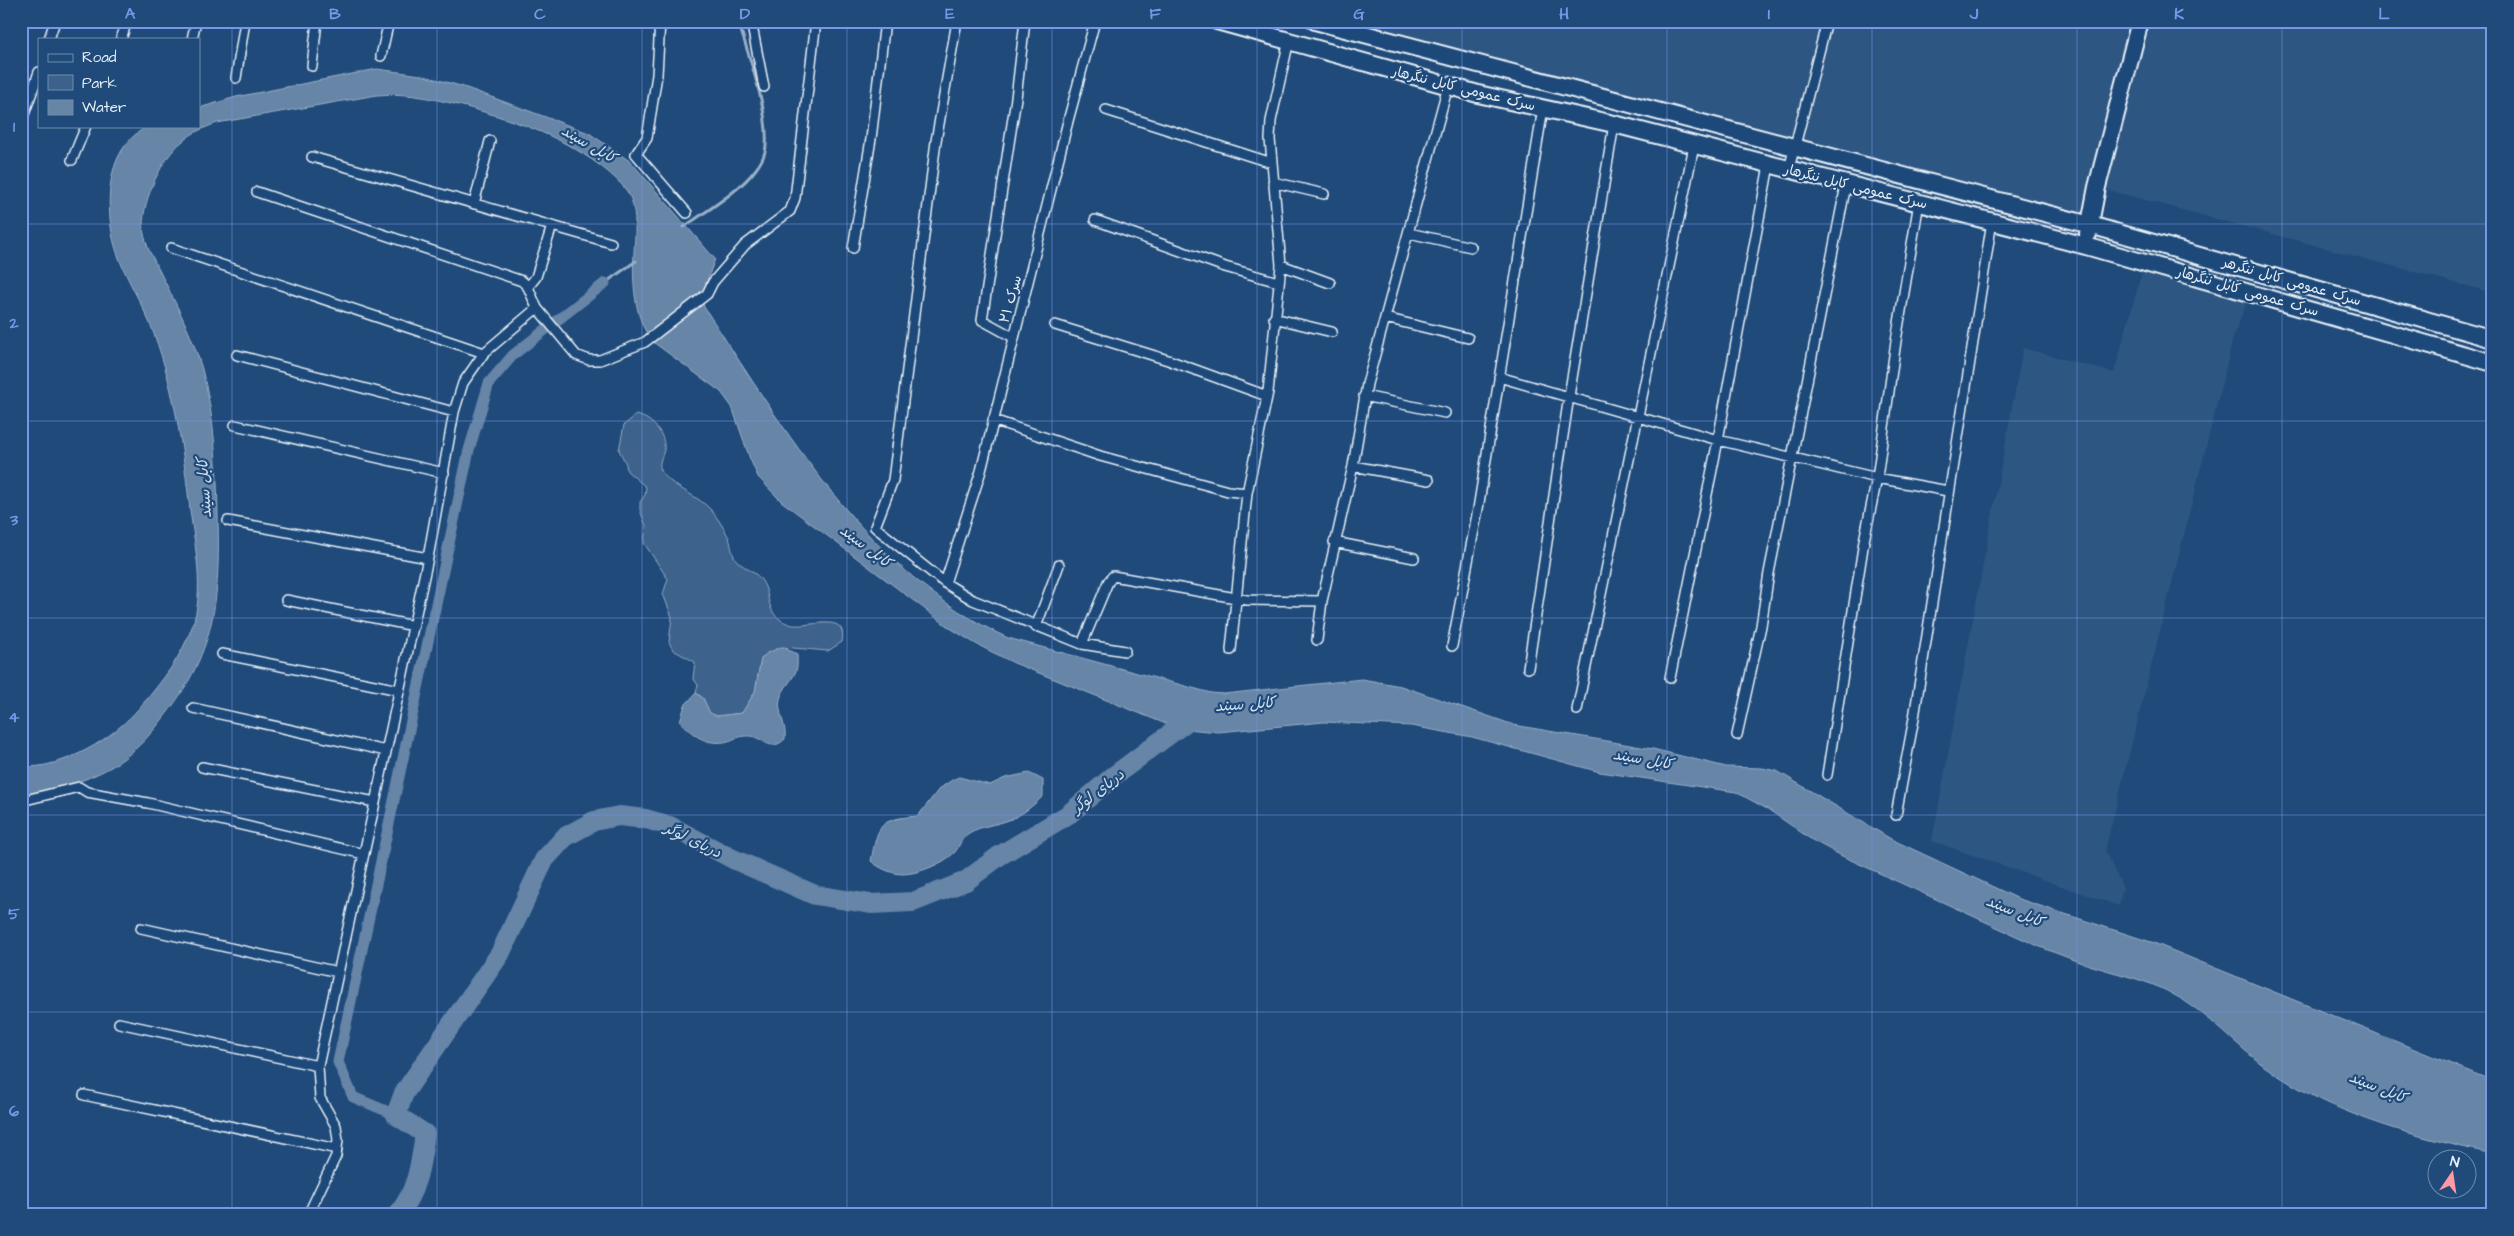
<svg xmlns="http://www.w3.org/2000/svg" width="2514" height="1236" font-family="'Architects Daughter','Playpen Sans Arabic',sans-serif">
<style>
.built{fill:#2e5683}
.green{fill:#3c628c;stroke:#92aac2}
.water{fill:#6685a7;stroke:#9ab0c7}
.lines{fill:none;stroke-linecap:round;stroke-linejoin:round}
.stream{stroke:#9ab0c7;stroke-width:3}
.canal{stroke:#6685a7;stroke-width:11}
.river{stroke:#6685a7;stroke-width:20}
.street-casing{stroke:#e8f1f8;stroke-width:12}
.highway-casing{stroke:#e8f1f8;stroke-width:20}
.street{stroke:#1f4a7a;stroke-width:9}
.highway{stroke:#1f4a7a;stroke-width:16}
.grid{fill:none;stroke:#7897e6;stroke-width:1;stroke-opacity:0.55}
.labels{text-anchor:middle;stroke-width:4.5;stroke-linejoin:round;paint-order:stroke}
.street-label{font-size:14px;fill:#e8f1f8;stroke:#1f4a7a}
.water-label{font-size:15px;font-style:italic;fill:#d4e1ec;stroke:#1f4a7a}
.neatline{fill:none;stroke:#7897e6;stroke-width:2}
.grid-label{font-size:16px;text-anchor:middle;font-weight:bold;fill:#7897e6}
</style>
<rect width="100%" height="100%" fill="#1f4a7a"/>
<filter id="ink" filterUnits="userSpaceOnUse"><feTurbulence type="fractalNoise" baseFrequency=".02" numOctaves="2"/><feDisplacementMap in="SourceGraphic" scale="10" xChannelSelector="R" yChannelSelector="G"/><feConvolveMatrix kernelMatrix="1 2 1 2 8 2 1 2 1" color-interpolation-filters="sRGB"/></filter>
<g filter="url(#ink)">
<path class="built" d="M1315 21H2493V293L2097 187 2090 225Z
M2143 268 2250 294 2234 335 2105 851 2123 888 2119 906 1932 841 2023 348 2114 373Z"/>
<path class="green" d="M636 415C651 418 666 433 664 450 662 458 657 464 662 472 670 486 697 495 710 509 717 517 724 528 729 538 732 546 731 555 738 562 745 568 757 573 762 581 772 596 764 615 789 624 805 630 849 609 842 642L828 651 782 647 761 659 755 692 742 713 717 716 709 713 703 698 696 693 698 685 693 678 695 662 673 650 669 642 672 617 663 594 668 579 644 543 646 526 640 510V502L645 495 646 487 627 471 626 464 619 450 624 425Z"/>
<path class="water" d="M377 69 421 75 464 87 589 133 631 162 715 259 701 297 704 307C786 431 867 574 1008 638L1211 693 1224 694 1362 679 1401 686 1514 725 1653 749 1726 767 1762 768 1777 771 1891 839 2019 899 2154 943 2493 1081V1154C2417 1137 2343 1118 2277 1075 2238 1050 2210 1012 2167 991 2145 980 2122 975 2099 968 2078 962 2058 954 2038 946L1842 856 1812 840 1769 810 1736 792 1600 772 1472 737 1411 726 1324 722 1218 732 1176 728 1014 663 976 644 950 628 781 501 758 477 750 459 732 407 721 392 653 342C634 320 632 281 634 252 635 235 637 215 631 199 627 188 616 179 607 171 566 138 520 122 470 108 439 100 410 92 377 95L217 123C204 128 193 132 183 141 162 157 143 199 143 226 143 234 146 241 148 248 167 287 190 327 202 369 215 418 217 466 218 516 220 600 216 653 161 721 147 739 130 756 111 767 83 783 52 790 21 797V767C65 769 114 738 141 706 161 683 182 656 192 627 205 591 195 547 190 510 183 450 175 391 154 334 142 300 118 269 112 233 106 199 108 157 136 134 140 131 145 127 150 126 165 124 183 126 199 126V108L236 97Z
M782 647 797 654C797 659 798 666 796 671 792 681 783 688 780 699 777 712 787 725 785 739 768 755 763 734 746 736 739 736 731 741 724 742 705 745 691 734 680 721L685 705 696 693 703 698 710 713 717 716 742 713 755 692 761 659 767 653Z
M1029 773 1043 780V796C1033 806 1022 815 1009 820 996 825 980 826 969 833 961 838 960 846 955 852 945 863 918 874 903 874 892 874 879 868 871 861 878 824 879 819 918 816L939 789 952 780 959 777 990 785 1005 778Z"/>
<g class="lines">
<path class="stream" d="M684 227C706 211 740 191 756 169 761 163 766 153 766 145 769 112 748 53 738 21
M605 283 636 261"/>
<path class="canal" d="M396 1115 353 1097 338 1062 469 450 489 383 513 355 605 283"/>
<path class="river" d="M397 1215C417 1193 421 1162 425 1134L396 1115 404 1093 500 954 544 860 565 837 594 821 619 816 646 819 670 826 733 859 815 895 871 904 913 902 966 881 999 856 1069 814 1115 775 1198 713"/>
<g class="street-casing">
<path id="street" d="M660 21 657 75 647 138 636 154 687 213
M751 21 764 87
M957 21 936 141 893 480 875 527 945 583 973 600 1082 644 1125 651
M49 39 55 21
M121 39 127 21
M192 39 196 21
M381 56 389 21
M312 66 317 21
M236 78 245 21
M1106 110 1272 163
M21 123 39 72
M312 157 552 226 536 277 528 287
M72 160 86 126
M1789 169 1827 21
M1273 182 1324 194
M257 192 522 281 528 287 537 308 576 355 589 360H600L645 342 707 294 713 282 745 245 790 211 795 198 816 21
M474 204 490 141
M1095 220 1225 267 1278 282
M552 226 611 243
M1409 233 1471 247
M171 248 484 353
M853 248 871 139 885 21
M1281 265 1330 283
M1274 318 1332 332
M1385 318 1468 338
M1055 325 1168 360 1267 396
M1013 337 982 320 1016 98 1025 21
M237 355 454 412
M1499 377 1718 440 1877 478 1948 491
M1364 396 1445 413
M993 420 1100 456 1228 491 1247 493
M235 425 444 473
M1353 466 1429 480
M228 521 428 558
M1334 542 1414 558
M945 583 981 471 1068 121 1095 21
M286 600 414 626
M1036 627 1059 565
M1317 640 1322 601 1353 466 1367 384 1448 86
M1082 644 1108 582 1113 576 1247 600 1322 601
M1452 646 1478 509 1543 108
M1231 650 1247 493 1268 392 1281 265 1270 139 1271 121 1289 40
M222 654 399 690
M1528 668 1569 396 1614 124
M1670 678 1718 440 1769 165
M193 708 386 751
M1577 710 1694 146
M1737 735 1761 626 1769 573 1846 185
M202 767 375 802
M1827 775 1864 541 1877 478 1896 341 1919 202
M21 801 79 787 87 792 148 803 364 854
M1896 815 1914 718 1992 221
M141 928 338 972
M119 1023 318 1066
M84 1095 337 1149
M308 1215 336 1156 338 1140 336 1126 320 1098 318 1066 428 558 454 412 463 383 484 353 537 308"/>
</g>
<g class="highway-casing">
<path id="highway" d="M1217 21 1478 94 1614 124 2086 246 2493 363
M1315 21 2090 225 2493 339
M2088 234 2097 187 2140 21"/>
</g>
<use href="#street" class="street"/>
<use href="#highway" class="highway"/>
</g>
</g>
<path class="grid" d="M232 21V1215M437 21V1215M642 21V1215M847 21V1215M1052 21V1215M1257 21V1215M1462 21V1215M1667 21V1215M1872 21V1215M2077 21V1215M2282 21V1215M21 224H2493M21 421H2493M21 618H2493M21 815H2493M21 1012H2493"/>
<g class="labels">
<g class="street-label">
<text transform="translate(1464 88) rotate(14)" y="5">سرک عمومی کابل ننگرهار</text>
<text transform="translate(1856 186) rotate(14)" y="5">سرک عمومی کابل ننگرهار</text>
<text transform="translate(2292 281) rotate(16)" y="5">سرک عمومی کابل ننگرهر</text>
<text transform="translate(2248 291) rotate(16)" y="5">سرک عمومی کابل ننگرهار</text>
<text transform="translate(1010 299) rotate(-74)" y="5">سرک ۲۱</text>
</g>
<g class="water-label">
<text transform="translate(589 144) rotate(30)" y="5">کابل سيند</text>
<text transform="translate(204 488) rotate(-94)" y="5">کابل سيند</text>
<text transform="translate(866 546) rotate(37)" y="5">کابل سيند</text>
<text transform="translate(1245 704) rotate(-4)" y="5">کابل سيند</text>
<text transform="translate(1643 759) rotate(10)" y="5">کابل سيند</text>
<text transform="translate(1098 791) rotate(-38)" y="5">دریای لوگر</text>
<text transform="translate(693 840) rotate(26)" y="5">دریای لوگر</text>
<text transform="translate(2015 911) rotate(22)" y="5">کابل سيند</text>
<text transform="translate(2378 1087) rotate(22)" y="5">کابل سيند</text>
</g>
</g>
<rect width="2514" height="1236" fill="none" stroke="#1f4a7a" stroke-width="55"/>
<rect x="38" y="38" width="162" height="90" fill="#1f4a7a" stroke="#6f8dac"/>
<rect x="48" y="54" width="25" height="8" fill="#1f4a7a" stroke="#6f8dac"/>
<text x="82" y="62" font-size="15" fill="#e8f1f8">Road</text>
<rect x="48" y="75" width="25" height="15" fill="#3c628c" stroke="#6f8dac"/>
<text x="82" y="88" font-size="15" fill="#e8f1f8">Park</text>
<rect x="48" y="100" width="25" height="15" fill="#6685a7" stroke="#6f8dac"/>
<text x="82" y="112" font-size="15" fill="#e8f1f8">Water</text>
<g transform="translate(2452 1174) rotate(13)"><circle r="24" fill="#1f4a7a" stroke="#6f8dac"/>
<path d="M0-4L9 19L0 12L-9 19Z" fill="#ff9aa2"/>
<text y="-8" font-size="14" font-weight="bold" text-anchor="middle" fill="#e8f1f8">N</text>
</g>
<rect x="28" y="28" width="2458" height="1180" class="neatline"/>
<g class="grid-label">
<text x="130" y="19">A</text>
<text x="335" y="19">B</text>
<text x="540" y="19">C</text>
<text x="745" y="19">D</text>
<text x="950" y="19">E</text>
<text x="1155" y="19">F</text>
<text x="1359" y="19">G</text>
<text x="1564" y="19">H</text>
<text x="1769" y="19">I</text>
<text x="1974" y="19">J</text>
<text x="2179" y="19">K</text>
<text x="2384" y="19">L</text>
<text x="14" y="132">1</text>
<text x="14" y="328">2</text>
<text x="14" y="525">3</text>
<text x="14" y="722">4</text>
<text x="14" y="919">5</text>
<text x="14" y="1116">6</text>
</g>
</svg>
